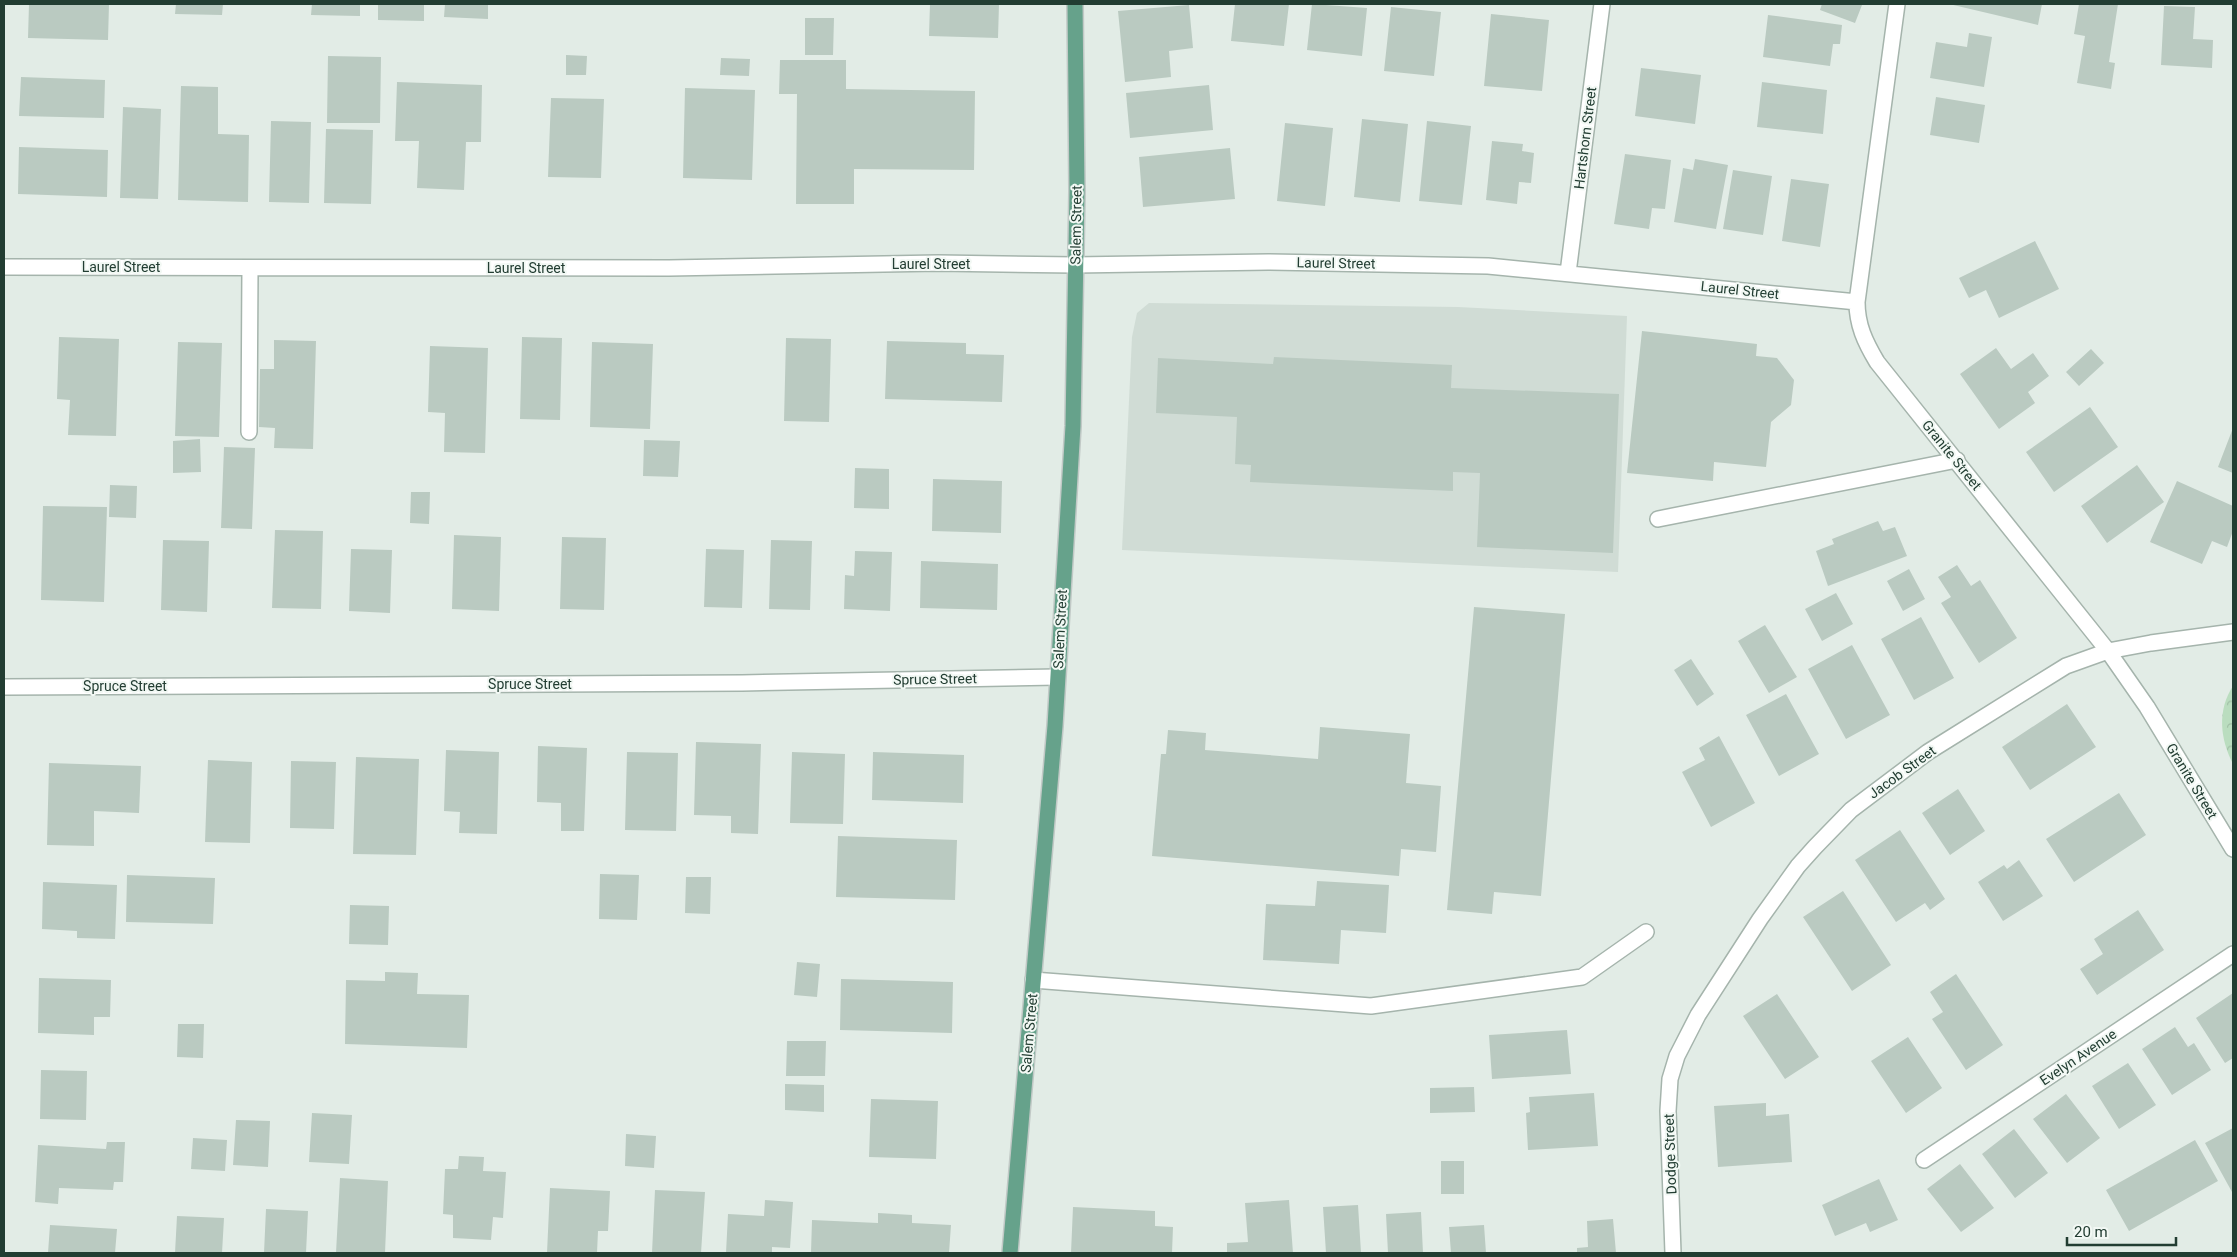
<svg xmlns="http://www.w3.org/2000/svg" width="2237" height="1257" font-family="Roboto,sans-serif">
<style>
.built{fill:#d0dcd5}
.park{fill:url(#park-crowns)}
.building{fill:#bacac1}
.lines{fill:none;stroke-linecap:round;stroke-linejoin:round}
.minor-casing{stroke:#a5b4ac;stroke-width:18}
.major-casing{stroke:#c1c9c6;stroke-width:18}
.minor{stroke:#fff;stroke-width:15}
.major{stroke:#66a28b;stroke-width:15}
.labels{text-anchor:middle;stroke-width:4;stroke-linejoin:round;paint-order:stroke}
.street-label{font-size:14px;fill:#223d32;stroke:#f2f8f4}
</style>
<defs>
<pattern id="park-crowns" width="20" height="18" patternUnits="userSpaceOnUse" patternTransform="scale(1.25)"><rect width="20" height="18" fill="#baddbf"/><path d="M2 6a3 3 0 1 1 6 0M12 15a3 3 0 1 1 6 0" fill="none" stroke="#a0bfa5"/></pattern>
</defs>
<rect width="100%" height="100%" fill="#e2ece6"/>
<path class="built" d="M1149 303 1458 307 1627 316 1618 572 1122 550 1132 337 1137 313Z"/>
<path class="park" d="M2233 686V764C2220 739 2217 710 2233 686Z"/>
<path class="building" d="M29 4H109L108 40 28 38Z
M176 4H223L222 15 175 14Z
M312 4H360V16L311 15Z
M378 4H424V21L378 20Z
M445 4H488V19L444 17Z
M930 4H999L998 38 929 36Z
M1235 4H1289L1284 46 1231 41Z
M1312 4 1367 8 1362 56 1307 50Z
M1822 4H1858L1862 5 1855 23 1820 10Z
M1949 4H2042L2038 25Z
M2079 4H2118L2109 62 2115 63 2111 89 2077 83 2085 36 2074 34Z
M1189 5 1193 48 1169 51 1171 77 1125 82 1118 11Z
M2164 6 2195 7 2193 39 2213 40 2212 68 2161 65Z
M1391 7 1441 12 1434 76 1384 71Z
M1491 14 1549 20 1542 91 1484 86Z
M1768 15 1842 25 1840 44H1833L1830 66 1763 57Z
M805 18H834L833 55H805Z
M1969 33 1992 37 1984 87 1930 78 1936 42 1967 47Z
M566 55 587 56 586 75H566Z
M328 56 381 57 380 123H327Z
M721 58 750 59 749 76 720 75Z
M780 60H846V89L975 91 974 170 854 169V204H796L797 94H779Z
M1641 68 1701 75 1695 124 1635 116Z
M21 77 105 80 104 118 19 116Z
M397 82 482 85 481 142H466L464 190 417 188 419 141H395Z
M1762 82 1827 90 1823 134 1757 127Z
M1209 85 1213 130 1130 138 1126 93Z
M181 86 218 87V134L249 135 248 202 178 200Z
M685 88 755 90 752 180 683 178Z
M1936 97 1985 105 1979 143 1930 135Z
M551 98 604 99 601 178 548 177Z
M123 107 161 109 158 199 120 198Z
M1362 119 1408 124 1400 202 1354 197Z
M271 121 311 122 309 203 269 202Z
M1427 121 1471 126 1462 205 1419 201Z
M1285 123 1333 128 1325 206 1277 201Z
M326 129 373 130 371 204 324 203Z
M1492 141 1523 144 1522 151 1534 153 1531 183 1519 182 1517 204 1486 200Z
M19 147 108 150 107 197 18 194Z
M1230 148 1235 199 1143 207 1139 157Z
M1625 154 1671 160 1665 209 1652 208 1649 229 1614 224Z
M1695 159 1728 165 1716 229 1674 222 1683 168 1693 170Z
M1733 170 1772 176 1763 235 1723 229Z
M1791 179 1829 184 1820 247 1782 241Z
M2035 241 2059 289 1999 318 1986 290 1969 298 1959 278Z
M1642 331 1757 344 1756 356 1777 358 1794 380 1791 405 1771 422 1766 467 1714 462 1713 481 1627 473Z
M59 337 119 339 116 436 68 435 70 400 57 399Z
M522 337 562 338 560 420 520 419Z
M786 338 831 339 829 422 784 421Z
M274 340 316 341 313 449 274 448 275 428 259 427 260 369H274Z
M887 341 966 343V354L1004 355 1002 402 885 399Z
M178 342 222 343 219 437 175 436Z
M592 342 653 344 650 429 590 427Z
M430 346 488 348 485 453 444 452 445 413 428 412Z
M1996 348 2011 369 2033 353 2049 376 2028 392 2035 403 1999 429 1960 374Z
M2091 349 2104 363 2079 386 2066 372Z
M1274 357 1452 365 1451 388 1619 394 1613 553 1477 547 1480 473 1453 472V491L1250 482 1251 465 1235 464 1237 417 1156 413 1158 358 1273 364Z
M2090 407 2118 447 2054 492 2026 452Z
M2233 428V473L2218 467Z
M200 439 201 472 173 473V441Z
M644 440 680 441 678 477 643 476Z
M224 447 255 448 252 529 221 528Z
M2137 465 2164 502 2107 543 2081 506Z
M855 468 889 469V509L854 508Z
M933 479 1002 481 1001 533 932 531Z
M2177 481 2233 506V531L2227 547 2212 541 2202 564 2150 542Z
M110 485 137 486 136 518 109 517Z
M411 492H430L429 524 410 523Z
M43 506 107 507 104 602 41 600Z
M1878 521 1883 531 1895 527 1907 556 1828 586 1816 551 1834 544 1832 539Z
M275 530 323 531 321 609 272 608Z
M454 535 501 537 499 611 452 609Z
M562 537 606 538 604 610 560 609Z
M163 540 209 541 207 612 161 610Z
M771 540 812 541 810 610 769 609Z
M351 549 392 550 390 613 349 611Z
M706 549 744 550 742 608 704 607Z
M855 551 892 552 890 611 844 609 845 575 854 576Z
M921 561 998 564 997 610 920 608Z
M1957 565 1971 586 1980 580 2017 638 1979 663 1941 603 1951 597 1938 577Z
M1909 569 1925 599 1903 611 1887 581Z
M1836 593 1853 624 1822 641 1805 609Z
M1474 607 1565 614 1541 896 1494 892 1492 914 1447 910Z
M1921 617 1954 678 1914 700 1881 639Z
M1765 625 1797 677 1769 693 1738 641Z
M1852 645 1890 715 1846 739 1808 669Z
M1691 659 1714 694 1697 706 1674 670Z
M1786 694 1819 754 1779 776 1746 715Z
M2067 704 2096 747 2030 790 2002 747Z
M1320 727 1410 734 1406 783 1441 786 1436 852 1401 849 1399 876 1152 856 1161 754H1166L1168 730 1206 733 1205 750 1318 759Z
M1719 736 1755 803 1711 827 1682 772 1705 760 1699 748Z
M696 742 761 744 758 834 731 833V816L694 815Z
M538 746 587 748 584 831H561V803L537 802Z
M446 750 499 752 497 834 459 833 460 812 444 811Z
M627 752 678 753 676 831 625 830Z
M792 752 845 754 843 824 790 823Z
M873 752 964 755 963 803 872 800Z
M356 757 419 759 416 855 353 854Z
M208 760 252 762 250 843 205 842Z
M291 761 336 762 334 829 290 828Z
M49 763 141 766 139 813 94 811V846L47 845Z
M1958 789 1985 831 1950 855 1922 813Z
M2119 793 2146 835 2074 882 2046 839Z
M1900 830 1945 899 1930 910 1925 903 1896 922 1855 860Z
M838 836 957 840 955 900 836 897Z
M2019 860 2043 896 2003 921 1978 882 2004 865 2007 869Z
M600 874 639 875 637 920 599 919Z
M127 875 215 878 213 924 126 922Z
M686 877H711L710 914 685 913Z
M1317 881 1389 885 1386 933 1341 930 1339 964 1263 960 1266 904 1315 906Z
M43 882 117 885 115 939 77 938V931L42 929Z
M1843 891 1891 965 1852 991 1803 917Z
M350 905 389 906 388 945 349 944Z
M2138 910 2164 950 2097 995 2080 969 2103 954 2094 939Z
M797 962 820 964 817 997 794 995Z
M385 972 418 973 417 994 469 995 467 1048 345 1044 346 980 385 981Z
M1956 974 2003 1045 1966 1070 1932 1019 1943 1012 1930 992Z
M39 978 111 980 110 1017H94V1035L38 1033Z
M841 979 953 982 952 1033 840 1030Z
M2233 993V1058L2225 1063 2196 1018Z
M1777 994 1819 1057 1785 1079 1743 1016Z
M178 1024H204L203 1058 177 1057Z
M2175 1027 2188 1047 2194 1043 2211 1070 2172 1095 2142 1049Z
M1567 1030 1571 1074 1492 1079 1489 1035Z
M1908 1037 1942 1088 1906 1113 1871 1061Z
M787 1041H826L825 1076H786Z
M2128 1063 2156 1105 2119 1129 2092 1086Z
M41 1070 87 1071 86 1120 40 1119Z
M785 1084 824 1085V1112L785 1110Z
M1474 1087 1475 1112 1430 1113V1088Z
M1594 1093 1598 1146 1528 1150 1526 1113 1530 1112 1529 1097Z
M2066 1094 2100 1138 2067 1163 2033 1119Z
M871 1099 938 1101 936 1159 869 1157Z
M1766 1103V1116L1789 1114 1792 1162 1718 1167 1714 1106Z
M312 1113 352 1115 349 1164 309 1162Z
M236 1120 270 1121 268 1167 233 1165Z
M2233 1128V1192H2232L2205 1143Z
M2014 1129 2048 1173 2015 1198 1982 1154Z
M626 1134 656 1136 654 1168 625 1166Z
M193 1138 227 1140 225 1171 191 1169Z
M2195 1140 2218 1181 2129 1231 2106 1190Z
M107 1142H125L123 1182H114L113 1190 59 1188 58 1204 35 1202 38 1145 106 1149Z
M459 1156 484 1157 483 1171 506 1172 503 1218 493 1217 491 1240 453 1238V1215L443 1214 445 1169H458Z
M1441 1161H1464V1194H1441Z
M1960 1164 1994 1208 1961 1232 1927 1189Z
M340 1178 388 1181 385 1253H336Z
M1879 1179 1898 1220 1870 1232 1866 1223 1835 1236 1822 1205Z
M550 1188 610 1191 608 1231H598L597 1253H547Z
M655 1190 705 1192 701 1253H652Z
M765 1200 793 1202 790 1248 772 1247V1253H726L728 1214 764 1216Z
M1289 1200 1293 1253H1227V1243L1248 1242 1245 1203Z
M1358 1205 1361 1253H1326L1323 1207Z
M1073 1207 1155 1211V1226L1173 1227 1172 1253H1071Z
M266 1209 308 1211 306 1253H264Z
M1421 1212 1423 1253H1388L1386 1214Z
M878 1213 912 1215V1223L951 1225 949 1253H811L812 1220 878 1223Z
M177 1216 224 1218 222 1253H175Z
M1613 1219 1616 1253H1577V1248L1588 1247 1587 1221Z
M50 1225 117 1229 115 1253H48Z
M1484 1225 1486 1253H1451L1449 1227Z"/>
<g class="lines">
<g class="minor-casing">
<path id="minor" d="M1897 4 1857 302C1857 325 1865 342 1877 362L2108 651 2147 707 2233 849
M4 267 669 268 938 263 1075 265 1268 262 1488 266 1857 302
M1568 273 1602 4
M249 432 250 268
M1658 519 1957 460
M4 687 742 683 1057 677
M1033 980 1371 1006 1582 977 1646 932
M1924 1160 2233 954
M1673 1253 1668 1111 1670 1079 1677 1056 1698 1015 1760 919 1798 866 1815 847 1851 810 1928 752 2066 666 2108 651 2151 643 2233 632"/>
</g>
<g class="major-casing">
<path id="major" d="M1010 1253 1055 726 1073 426 1077 191 1075 4"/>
</g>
<use href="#minor" class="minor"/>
<use href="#major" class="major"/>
</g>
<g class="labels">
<g class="street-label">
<text transform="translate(1585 138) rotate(-83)" y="5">Hartshorn Street</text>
<text transform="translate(1076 225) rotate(-89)" y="5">Salem Street</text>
<text transform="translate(1336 263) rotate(1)" y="5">Laurel Street</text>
<text x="931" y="269">Laurel Street</text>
<text x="121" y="272">Laurel Street</text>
<text x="526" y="273">Laurel Street</text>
<text transform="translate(1740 290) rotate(6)" y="5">Laurel Street</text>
<text transform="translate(1952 455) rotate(51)" y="5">Granite Street</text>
<text transform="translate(1060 629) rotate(-87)" y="5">Salem Street</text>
<text transform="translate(935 679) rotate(-1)" y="5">Spruce Street</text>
<text x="530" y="689">Spruce Street</text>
<text x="125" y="691">Spruce Street</text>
<text transform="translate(1902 772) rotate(-36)" y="5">Jacob Street</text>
<text transform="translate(2192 781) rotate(59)" y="5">Granite Street</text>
<text transform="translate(1029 1033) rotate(-85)" y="5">Salem Street</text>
<text transform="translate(2078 1057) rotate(-34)" y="5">Evelyn Avenue</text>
<text transform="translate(1670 1154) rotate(-92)" y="5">Dodge Street</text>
</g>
</g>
<rect width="2237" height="1257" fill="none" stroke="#223d32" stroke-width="10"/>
<path d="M2067 1237v8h109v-8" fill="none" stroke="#223d32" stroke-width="2.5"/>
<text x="2074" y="1237" font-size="15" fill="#223d32" stroke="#f2f8f4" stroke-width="4" paint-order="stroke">20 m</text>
</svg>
